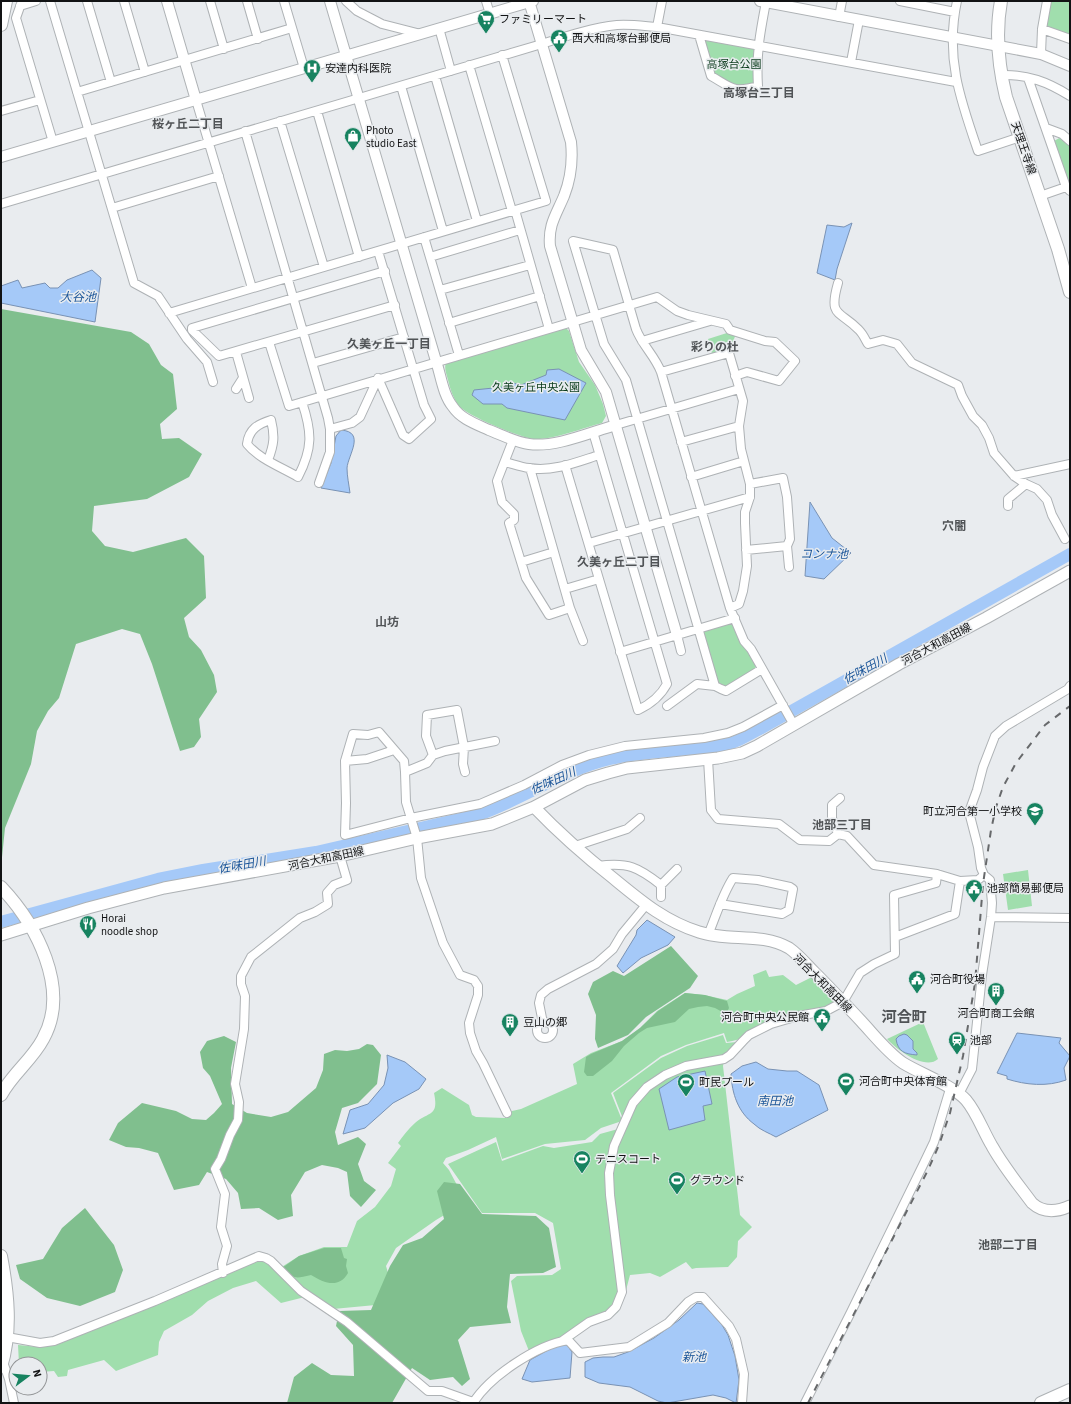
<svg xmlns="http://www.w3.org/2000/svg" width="1071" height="1404" font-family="'Source Sans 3','Noto Sans JP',sans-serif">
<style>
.green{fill:#a0dead}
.forest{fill:#80bf8e}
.water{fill:#a5c9f8;stroke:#7992b4}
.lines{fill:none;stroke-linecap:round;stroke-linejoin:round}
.river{stroke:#a5c9f8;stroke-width:12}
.minor-casing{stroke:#aeb2b5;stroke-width:10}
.tertiary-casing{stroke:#aeb2b5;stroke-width:12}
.secondary-casing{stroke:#aeb2b5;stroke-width:13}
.primary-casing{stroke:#aeb2b5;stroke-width:14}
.minor{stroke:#fff;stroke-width:8}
.tertiary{stroke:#fff;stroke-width:10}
.secondary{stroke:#fff;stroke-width:11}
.primary{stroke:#fff;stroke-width:12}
.rail{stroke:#67696b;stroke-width:2;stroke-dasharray:7 7;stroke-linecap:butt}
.labels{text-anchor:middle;stroke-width:3;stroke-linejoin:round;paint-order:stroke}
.poi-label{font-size:11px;fill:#121314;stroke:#e9ecef;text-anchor:start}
.park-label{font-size:11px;fill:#093a1a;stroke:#e9ecef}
.street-label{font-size:11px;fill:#121314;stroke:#e9ecef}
.neighbourhood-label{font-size:12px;font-weight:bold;fill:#515457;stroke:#e9ecef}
.water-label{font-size:12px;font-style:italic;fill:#1b5599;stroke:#e9ecef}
.district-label{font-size:15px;font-weight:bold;fill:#515457;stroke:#e9ecef}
</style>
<rect width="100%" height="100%" fill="#e9ecef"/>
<path class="green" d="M1050 1H1070V35L1049 28 1045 23Z
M707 39 751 47 754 50V80L753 84 736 86 716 75 713 72 704 42Z
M1061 137 1070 145V188L1054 141Z
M565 327 569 331 579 362 595 385 603 404 606 416 602 423C583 428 553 440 534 439 519 437 467 416 458 405 453 397 450 389 448 380 446 373 444 368 446 362Z
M730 332 736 334 730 349 712 354 708 339Z
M732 622 756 665 755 670 724 688 718 683 703 634 705 630Z
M1028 870 1032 906 1008 910 1003 874Z
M766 970 769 977 783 975 796 985 814 976 831 994 833 1001 829 1007C812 1011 795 1012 778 1019 760 1025 747 1040 727 1042L724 1033 686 1045 661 1056 611 1093 622 1120 623 1119 613 1093 661 1058 687 1046 723 1035 726 1043 737 1042 725 1056 723 1066 740 1215 752 1227 738 1241 737 1257 728 1267 696 1268 692 1269 686 1262 660 1277 650 1273 630 1275 625 1294 618 1312 610 1318 593 1323 575 1336 574 1339 562 1337 529 1351 521 1331 511 1281 517 1276 552 1275 561 1269 553 1223 535 1213H482L448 1164 496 1142 502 1161 543 1146 554 1148 592 1142 600 1134 618 1129 622 1121 601 1128 585 1140 545 1144 502 1159 496 1137 468 1150 446 1158 443 1163 449 1170 466 1202 436 1220 396 1248 386 1266 397 1303 333 1309 313 1295 281 1303 256 1281 233 1288 208 1301 192 1315 164 1331 159 1342 158 1355 116 1371 104 1360 68 1370 67 1376 58 1377 54 1371 40 1372V1364H19L18 1345 39 1347 253 1260H265L277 1270 299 1256 324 1247H347L357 1221 375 1207 391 1186 396 1169 388 1163 401 1146 398 1143C403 1136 408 1129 415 1123 429 1111 439 1117 434 1093L442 1088 469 1105 472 1115 476 1117 505 1118 512 1111 521 1109 577 1084 573 1064 591 1053 622 1041 640 1028 657 1011 685 993 704 995 727 1000 737 994 755 986 753 975Z
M923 1022 938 1059C925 1071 896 1049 887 1039Z"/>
<path class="forest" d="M1 309 131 332 149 344 161 365 173 374 177 409 160 424 162 439 179 438 202 454 189 477 147 499 94 506 92 531 105 546 133 552 186 538 204 556 206 598 184 618 189 637 201 650 214 675 217 692 199 719 201 737 194 747 180 751 152 664 140 634 122 629 76 644 59 698 48 711 37 731 31 764 5 828 1 867Z
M671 946 698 976 690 988 646 1017 628 1035 598 1048 595 1039 596 1015 588 994 593 982 613 971 624 976Z
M685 993 705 995 727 1001 729 1008 726 1014 715 1008 707 1006 698 1007 689 1009 675 1022 647 1028 639 1033 624 1046 612 1061 593 1076H587L584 1072 586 1057 591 1054 622 1041 640 1028 658 1011Z
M224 1036 236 1042 231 1068 232 1104 247 1113 271 1117 288 1112 316 1088 323 1070 324 1054 335 1050 347 1051 359 1049 367 1044 373 1045 381 1055 377 1084 358 1103 342 1108 335 1132 338 1145 358 1137 366 1144 358 1164 364 1181 376 1190 361 1207 350 1196 347 1172 338 1168 322 1165 305 1172 291 1195 293 1216 278 1220 259 1208 241 1209 238 1193 226 1179 207 1172 199 1185 174 1190 158 1153 139 1148 126 1147 109 1140 118 1123 142 1103 176 1111 192 1119 206 1120 214 1113 222 1104 210 1076 203 1068 200 1052 207 1041Z
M444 1182 460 1184 482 1214 536 1216 549 1228 556 1267 543 1273 510 1274 507 1307 511 1323 470 1327 458 1340 470 1379 462 1386 453 1377 430 1380 412 1368 392 1403H287L294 1377 312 1363 331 1375 354 1376 353 1345 336 1326 339 1311 371 1310 390 1266 403 1245 422 1238 444 1219 437 1191Z
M85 1208 114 1245 123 1270 115 1292 80 1306 47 1298 20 1279 16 1265 43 1259 62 1228Z
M324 1248H341L344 1258 347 1259 346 1266 348 1273C339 1289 324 1283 311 1275 294 1279 295 1279 282 1268L299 1256Z"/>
<path class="water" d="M852 223 837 269 835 280 817 273 827 225 844 227Z
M92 270 101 278 95 322 1 303V286L18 280 22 288 45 283 50 288H58L67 280Z
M559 369 586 383 565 420 507 408 502 404H483L472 395 474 390 503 387 509 382 521 385 546 375 547 370Z
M341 430C366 432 348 455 347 468 347 476 349 485 350 493L321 488 331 463 336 436Z
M810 502 832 538 851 553 824 579 805 576Z
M647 920 675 937 668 945 641 958 623 973 617 966 636 935 637 930Z
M1017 1033 1061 1038 1059 1043 1070 1056 1064 1068 1066 1080C1047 1087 1026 1085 1007 1079V1076L997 1073Z
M904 1034 907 1035 913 1041V1049L917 1053V1055C905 1054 898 1052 896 1039L899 1036Z
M387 1055 405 1062 426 1079 419 1089 393 1103 365 1128 343 1134 350 1110 368 1104 384 1085 388 1068Z
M756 1062 768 1069 787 1071H797L819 1085 828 1110 776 1137C769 1133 760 1130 754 1124 738 1112 732 1094 731 1074L742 1066Z
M705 1071 712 1104 703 1106 705 1120 669 1130 659 1089 677 1077Z
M697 1303 703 1304 722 1325 728 1335 735 1356 739 1380 736 1403 726 1398 713 1395 667 1403 658 1401 630 1387 599 1383 585 1377V1362L593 1358 603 1357H614L628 1352 654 1338 679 1320Z
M559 1344 567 1345 572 1352 570 1378 532 1382 522 1379 530 1360Z"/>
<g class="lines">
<path class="river" d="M1 922 158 879 203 870 316 852 481 814C525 798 564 770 610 759 636 753 663 752 689 749 704 748 719 747 734 742 742 739 750 734 758 730L1070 554"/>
<g class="minor-casing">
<path id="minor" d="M22 1 16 18 53 142
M50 1 134 283 158 296 187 339 207 362 213 382
M87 1 111 82
M124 1 145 72
M210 1 224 49
M247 1 258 39
M284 1 304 68
M346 1 357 11 382 24 421 34
M486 1 490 14
M900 1 955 12
M957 1C945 57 960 99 978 151L1020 137
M20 6 36 1
M839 17 842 1
M657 27 662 1
M439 28 451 71
M1042 29 1070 39
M699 35 711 76C732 88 733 93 758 86 756 54 760 33 766 2
M1041 54 1042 29 1047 1
M851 62 859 20
M469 65 512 211
M1001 75C1027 74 1048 82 1070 96
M435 76 477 221
M1028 78 1066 187
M401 86 443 231
M77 92 292 28
M196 100 252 288
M1 111 40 100
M317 111 359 257
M280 121 324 267
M1046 128 1062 134 1070 141
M245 131 328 418 330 429V452L319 483
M1040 196 1066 187 1070 191
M1 204 535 46C561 38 589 28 617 25 630 24 644 26 657 27L956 82
M112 208 219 176
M515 210 549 329
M424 237 459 355
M378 251 424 405 431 419 409 439 403 435 378 378
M430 257 520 230
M385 271 192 328V330L219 356 395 305
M838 283C828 318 840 310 859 330 863 334 865 339 868 344L883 340 897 344 912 363 958 385 962 396 973 416 982 425 989 438 994 453 1014 476 1026 484 1037 489 1047 500 1052 515 1065 539
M440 290 530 265
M169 313 546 201 502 55
M449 323 540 296
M642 341 710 321
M269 342 289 406 657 297 677 311 688 315 726 324 730 330 765 341 775 342 795 361 779 381 747 372 735 376
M236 352 249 398
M313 363 404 337
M661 372 729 353 743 401 739 426 741 449 750 484V497L745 512V523L747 566 743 591 739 604 730 608
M236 389 243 378
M616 425 739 389
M330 429 352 423 360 417 378 378
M513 440 497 481 502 502 514 514V520L509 523 526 578 549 615 570 608 530 468
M681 442 739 426
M268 460C274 445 275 436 271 420 258 424 249 429 247 444 259 459 281 467 298 477 313 448 312 432 302 402
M505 462C513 464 521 467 529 468 553 472 577 462 599 455
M565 465 638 710C651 704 660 697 667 684L593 432
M1014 476 1070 464
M691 477 744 461
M1008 506V499L1026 484
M589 543 750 497
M787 546 789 567
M746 550 787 546 790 539 787 497 783 478 750 484
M521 562 554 552
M565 589 599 579
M570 608 583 641
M677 635 681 651
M620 652 735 618
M762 669 726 691 721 689 715 686 626 380 604 344 573 241 613 250 636 329C642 345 655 356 661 372L730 608 744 641 751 649 794 725
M667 706 697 684 715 686
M495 741 445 751 433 755 427 763 405 772 406 802 417 838 421 878 443 943 460 975 474 980 478 986V995L469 1023 470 1033 476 1051 483 1063 507 1113
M433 755 426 736 427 715 457 710 464 747 463 764 465 772
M708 759 711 810 718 819 779 824 800 840 829 841 838 834 847 836 874 865 937 874 960 881 978 880 984 875
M345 761 367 759 394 750
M405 772 404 761 379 732 368 735 353 734 345 761 346 803 345 835 411 818 480 804 524 785 562 765 589 755 625 746 704 738 728 733 743 727 783 705
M838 834 832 818V805L840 798
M575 846 627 829 640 818
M598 866C628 862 638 867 661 885L677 869
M661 885V897
M991 917 1070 918
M708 935C716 916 722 895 733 878L758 880 790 887 793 889 789 910 782 914 720 904
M895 937 955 914 960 881
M537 1030a8 8 0 1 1 16 0a8 8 0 1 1-16 0Z
M543 1023 539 1003 541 995 548 989 596 964 613 949 622 934 646 905
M959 1094 972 1069 982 975 991 917 992 903 990 880 984 875 981 868 978 847 969 812 977 790 983 767 995 736 1006 726 1068 689 1070 686
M223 1273 222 1264 227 1246 221 1227 225 1194 215 1169 221 1159 230 1135 238 1120 239 1102 235 1084 244 1029 245 996 241 984V976L251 957 300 918 315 912 328 904 327 893 334 885 347 880 340 856
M7 1337 40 1343 54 1341 155 1301 259 1256 266 1258 271 1261 301 1291 347 1322 428 1391H442L473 1402
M562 1341 589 1322 608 1315 616 1307 622 1292 610 1195 609 1173 614 1146 633 1103 647 1087 665 1075 686 1066 724 1059 730 1055 743 1041 749 1035 771 1024 798 1016 826 1011 843 1002 860 973 874 964 895 954 894 895 936 883 937 874
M3 1362 9 1379 14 1403
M473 1403C490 1376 537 1345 568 1340L580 1353 629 1347 668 1323 688 1302 696 1297H703L729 1326 736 1339 744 1374 742 1403
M805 1403 851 1312 923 1165 934 1142 950 1089"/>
</g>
<g class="tertiary-casing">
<path id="tertiary" d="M167 1 196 100
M330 1 436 361C441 376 443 395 453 407 461 419 476 424 489 430 502 435 515 442 529 444 555 448 591 432 616 425
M529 1 571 142C573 161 571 178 564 196 556 215 548 225 550 246L581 350 606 392 677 635
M760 1 1041 54 1070 66
M1 157 533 1"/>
</g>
<g class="secondary-casing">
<path id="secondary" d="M534 807C558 832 585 856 613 878 640 900 664 921 699 932 728 942 761 932 789 948 799 955 807 965 815 973 831 989 846 1005 861 1021 874 1035 887 1052 903 1063 921 1074 952 1085 966 1100 977 1113 983 1131 992 1146 1003 1166 1018 1184 1032 1203 1043 1213 1057 1212 1070 1206
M1 935 88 908 164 888 340 856 417 838 492 824 534 807 585 780 608 773 627 768 718 758 742 753 757 746 899 664 986 618 1070 571"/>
</g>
<g class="primary-casing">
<path id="primary" d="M1001 1C995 34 998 64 1006 97L1058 249 1070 292
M1 25 6 1
M1 887C36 924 71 989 43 1039 32 1060 12 1074 1 1095
M1 1256C8 1293 12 1331 1 1367
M1041 1403 1070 1390"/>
</g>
<use href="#minor" class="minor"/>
<use href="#tertiary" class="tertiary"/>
<use href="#secondary" class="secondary"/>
<use href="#primary" class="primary"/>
<path class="rail" d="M808 1403 928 1170 939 1145 950 1113 963 1056 975 983 983 884 991 830 996 807 1003 787 1016 763 1045 725 1070 706"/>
</g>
<defs>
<g id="supermarket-pin" transform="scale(0.9)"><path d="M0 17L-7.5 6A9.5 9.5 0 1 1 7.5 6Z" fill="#178360" stroke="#e9ecef"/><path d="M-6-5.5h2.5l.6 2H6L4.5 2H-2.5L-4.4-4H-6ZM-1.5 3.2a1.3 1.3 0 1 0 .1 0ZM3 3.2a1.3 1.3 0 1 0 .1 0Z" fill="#fff"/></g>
<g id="civic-pin" transform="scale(0.9)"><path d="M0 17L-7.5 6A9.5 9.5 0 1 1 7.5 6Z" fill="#178360" stroke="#e9ecef"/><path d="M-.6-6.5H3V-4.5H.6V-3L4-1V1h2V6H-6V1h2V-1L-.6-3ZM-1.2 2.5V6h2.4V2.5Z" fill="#fff"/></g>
<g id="hospital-pin" transform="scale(0.9)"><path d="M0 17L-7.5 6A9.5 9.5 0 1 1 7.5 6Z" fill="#178360" stroke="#e9ecef"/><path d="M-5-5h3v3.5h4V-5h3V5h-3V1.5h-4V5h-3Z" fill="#fff"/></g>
<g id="shop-pin" transform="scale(0.9)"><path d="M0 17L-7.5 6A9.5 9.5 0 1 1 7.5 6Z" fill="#178360" stroke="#e9ecef"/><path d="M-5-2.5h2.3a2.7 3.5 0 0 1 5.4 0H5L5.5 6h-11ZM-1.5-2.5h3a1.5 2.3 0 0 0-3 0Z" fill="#fff"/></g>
<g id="school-pin" transform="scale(0.9)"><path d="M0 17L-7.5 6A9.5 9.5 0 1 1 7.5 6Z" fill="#178360" stroke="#e9ecef"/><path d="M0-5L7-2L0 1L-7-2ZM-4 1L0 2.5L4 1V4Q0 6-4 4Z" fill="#fff"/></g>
<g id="restaurant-pin" transform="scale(0.9)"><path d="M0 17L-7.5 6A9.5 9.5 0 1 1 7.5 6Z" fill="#178360" stroke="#e9ecef"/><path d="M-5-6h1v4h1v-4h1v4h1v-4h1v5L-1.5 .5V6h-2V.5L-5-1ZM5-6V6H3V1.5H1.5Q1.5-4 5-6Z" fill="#fff"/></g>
<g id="building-pin" transform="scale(0.9)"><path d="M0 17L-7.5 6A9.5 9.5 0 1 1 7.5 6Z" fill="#178360" stroke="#e9ecef"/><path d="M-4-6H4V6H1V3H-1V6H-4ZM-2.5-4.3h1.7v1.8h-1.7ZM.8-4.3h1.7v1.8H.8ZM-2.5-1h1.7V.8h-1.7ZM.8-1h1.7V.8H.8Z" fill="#fff"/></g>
<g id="station-pin" transform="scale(0.9)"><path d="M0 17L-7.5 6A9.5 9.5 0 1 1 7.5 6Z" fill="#178360" stroke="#e9ecef"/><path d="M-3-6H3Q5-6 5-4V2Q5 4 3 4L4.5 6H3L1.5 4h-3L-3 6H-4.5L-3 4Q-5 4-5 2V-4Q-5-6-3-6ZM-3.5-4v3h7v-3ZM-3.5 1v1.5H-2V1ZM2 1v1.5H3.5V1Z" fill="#fff"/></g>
<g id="stadium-pin" transform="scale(0.9)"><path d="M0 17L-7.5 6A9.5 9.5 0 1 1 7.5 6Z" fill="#178360" stroke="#e9ecef"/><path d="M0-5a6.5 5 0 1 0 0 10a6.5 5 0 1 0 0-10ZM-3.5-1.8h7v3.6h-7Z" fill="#fff"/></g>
</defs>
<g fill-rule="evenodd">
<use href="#supermarket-pin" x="486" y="19"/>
<use href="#civic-pin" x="559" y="38"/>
<use href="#hospital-pin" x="312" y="68"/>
<use href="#shop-pin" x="353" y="136"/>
<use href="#school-pin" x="1035" y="811"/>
<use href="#civic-pin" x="974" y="888"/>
<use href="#restaurant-pin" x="88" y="924"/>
<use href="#civic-pin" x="917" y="979"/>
<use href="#building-pin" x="996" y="991"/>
<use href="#civic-pin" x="822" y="1017"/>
<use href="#building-pin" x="510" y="1022"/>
<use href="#station-pin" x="957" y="1040"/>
<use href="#stadium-pin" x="846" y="1081"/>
<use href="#stadium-pin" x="686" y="1082"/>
<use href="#stadium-pin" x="582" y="1159"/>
<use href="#stadium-pin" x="677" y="1180"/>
</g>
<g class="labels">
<g class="poi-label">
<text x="499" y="23">ファミリーマート</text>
<text x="572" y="42">西大和高塚台郵便局</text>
<text x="325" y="72">安達内科医院</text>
<text x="366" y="134">Photo<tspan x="366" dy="13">studio East</tspan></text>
<text x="1022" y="815" text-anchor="end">町立河合第一小学校</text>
<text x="987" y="892">池部簡易郵便局</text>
<text x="101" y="922">Horai<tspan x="101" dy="13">noodle shop</tspan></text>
<text x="930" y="983">河合町役場</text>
<text x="996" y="1017" text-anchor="middle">河合町商工会館</text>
<text x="809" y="1021" text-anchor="end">河合町中央公民館</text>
<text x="523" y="1026">豆山の郷</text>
<text x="970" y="1044">池部</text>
<text x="859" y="1085">河合町中央体育館</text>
<text x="699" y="1086">町民プール</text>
<text x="595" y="1163">テニスコート</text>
<text x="690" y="1184">グラウンド</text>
</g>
<g class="park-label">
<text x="734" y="68">高塚台公園</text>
<text x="536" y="391">久美ヶ丘中央公園</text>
</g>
<g class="street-label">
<text transform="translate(1024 148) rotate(71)" y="4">天理王寺線</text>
<text transform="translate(936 644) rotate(-28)" y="4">河合大和高田線</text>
<text transform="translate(326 858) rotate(-12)" y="4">河合大和高田線</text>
<text transform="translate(823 983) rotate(45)" y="4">河合大和高田線</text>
</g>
<g class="neighbourhood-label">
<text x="759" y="97">高塚台三丁目</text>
<text x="188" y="128">桜ヶ丘二丁目</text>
<text x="389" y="348">久美ヶ丘一丁目</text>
<text x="715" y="351">彩りの杜</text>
<text x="954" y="530">穴闇</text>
<text x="619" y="566">久美ヶ丘二丁目</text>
<text x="387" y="626">山坊</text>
<text x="842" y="829">池部三丁目</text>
<text x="1008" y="1249">池部二丁目</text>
</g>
<g class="water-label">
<text x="78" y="301">大谷池</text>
<text x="824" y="558">コンナ池</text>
<text transform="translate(865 669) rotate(-29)" y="4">佐味田川</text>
<text transform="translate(553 781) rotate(-24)" y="4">佐味田川</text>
<text transform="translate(242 865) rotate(-10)" y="4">佐味田川</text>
<text x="775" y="1105">南田池</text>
<text x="694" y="1361">新池</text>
</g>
<g class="district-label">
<text x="904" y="1022">河合町</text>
</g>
</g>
<rect width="1071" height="1404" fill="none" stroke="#121314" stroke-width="4"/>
<g transform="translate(28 1376) rotate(74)"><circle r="19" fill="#e9ecef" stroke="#939597"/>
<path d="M0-3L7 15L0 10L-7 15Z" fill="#178360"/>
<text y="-6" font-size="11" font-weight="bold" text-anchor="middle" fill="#121314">N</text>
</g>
</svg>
